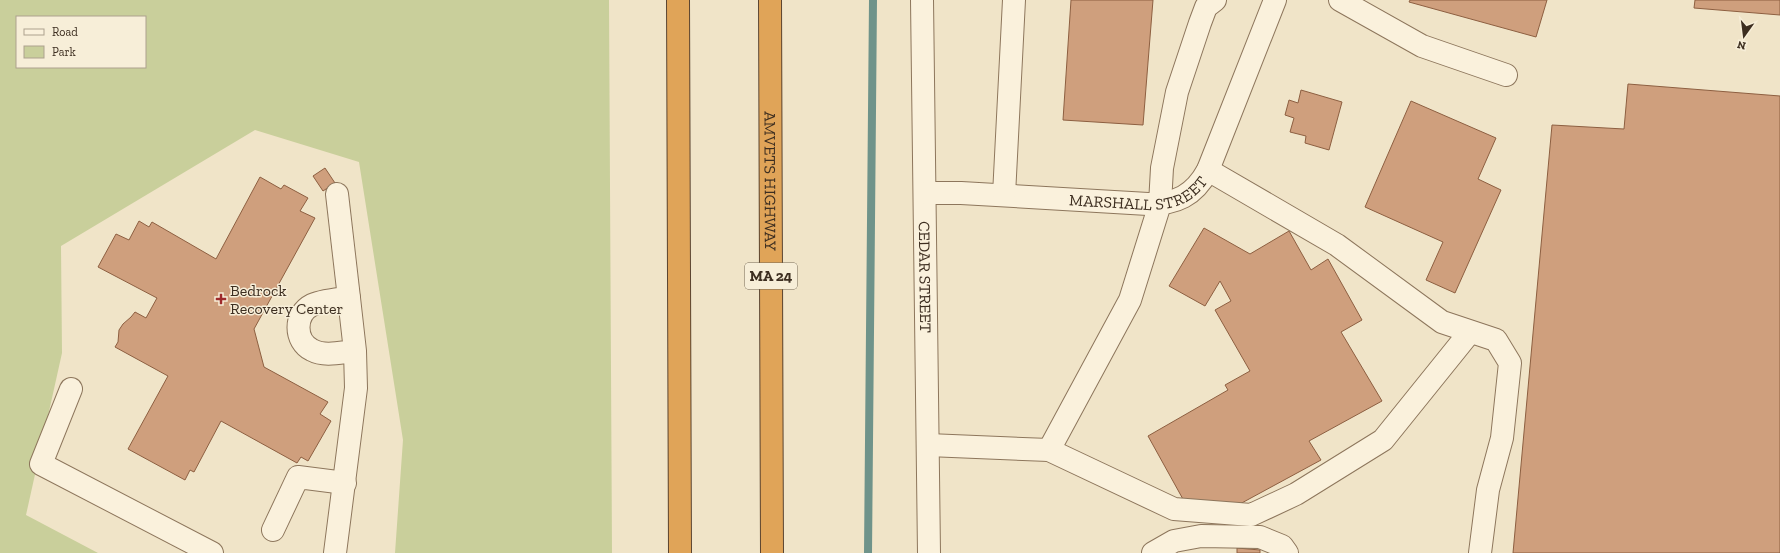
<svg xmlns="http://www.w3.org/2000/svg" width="1780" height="553" font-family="'Zilla Slab',serif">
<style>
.green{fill:#c9cf9b;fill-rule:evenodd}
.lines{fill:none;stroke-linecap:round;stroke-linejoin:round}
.stream{stroke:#6f938a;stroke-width:8}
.building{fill:#cf9f7d;stroke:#8d5f41}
.minor-casing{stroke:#8d765c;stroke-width:24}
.highway-casing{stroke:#5b4430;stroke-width:24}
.minor{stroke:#faf1dc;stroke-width:22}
.highway{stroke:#e0a458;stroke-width:22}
.poi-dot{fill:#9e2a2b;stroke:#f7eed8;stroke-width:1.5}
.labels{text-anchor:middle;stroke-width:3;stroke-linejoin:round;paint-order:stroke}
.shield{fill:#f7eed8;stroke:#756857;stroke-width:1}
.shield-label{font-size:15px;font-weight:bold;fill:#3d2e20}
.street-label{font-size:16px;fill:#3d2e20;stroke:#f7eed8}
.poi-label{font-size:16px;fill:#3d2e20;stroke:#f7eed8;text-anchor:start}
</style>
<rect width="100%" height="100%" fill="#f0e4c8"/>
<path class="green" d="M0 0H609L612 553H395L403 440 359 162 255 130 61 246 62 353 26 515 98 553H0ZM17 17H145V67H17Z"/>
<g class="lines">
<path class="stream" d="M868 553 873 0"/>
</g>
<path class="building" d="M1071 0H1153L1143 125 1063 120Z
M1410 0H1547L1536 37 1409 2Z
M1695 0H1780V15L1694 8Z
M1628 84 1780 96V553H1513L1552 125 1624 129Z
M1301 90 1342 102 1329 150 1305 143 1306 136 1290 132 1294 118 1285 115 1289 100 1298 103Z
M1411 101 1496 138 1478 179 1501 190 1455 293 1426 280 1443 242 1365 207Z
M325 168 335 183 323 191 313 176Z
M260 177 281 189 284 185 308 198 300 211 315 218 254 329 264 367 328 402 320 414 331 421 308 461 301 457 297 463 221 421 194 472 190 470 185 480 128 449 168 376 115 347 118 342 119 330 123 324 131 317 135 312 146 318 157 298 98 267 116 234 129 240 139 221 149 227 152 222 216 259Z
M1204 228 1250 254 1289 231 1311 270 1328 259 1362 320 1341 332 1382 401 1309 441 1321 460 1238 505 1184 501 1148 436 1228 390 1225 385 1250 371 1215 310 1231 301 1220 281 1205 306 1169 286Z
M1237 548 1260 550V553H1237Z"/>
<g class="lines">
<g class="minor-casing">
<g id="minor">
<path id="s1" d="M922 0 929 553"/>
<path d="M1340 0 1422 46 1506 75"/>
<path d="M1208 170 1337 245 1442 322 1496 340 1510 363 1502 438 1488 490 1480 553"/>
<path id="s2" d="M925 193H961L1148 204C1176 204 1194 196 1208 170L1275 0"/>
<path d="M337 194 349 298"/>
<path d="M1004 195 1014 0"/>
<path d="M71 389 41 464 212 553"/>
<path d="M928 445 1049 450 1174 509 1251 515 1296 494 1383 440 1470 332"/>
<path d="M1049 450 1130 300 1160 204 1162 168 1177 92 1200 23 1206 7 1215 0"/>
<path d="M273 530 298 477 345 483"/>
<path d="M335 553 356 388 355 351 349 298C337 299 323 300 312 305 294 314 294 341 312 350 325 357 342 352 355 351"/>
<path d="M1153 553 1174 541 1201 536 1260 537 1282 546 1287 553"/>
</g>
</g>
<g class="highway-casing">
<g id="highway">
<path d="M678 0 680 553"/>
<path id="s3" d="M770 0 772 553"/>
</g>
</g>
<use href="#minor" class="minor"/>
<use href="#highway" class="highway"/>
</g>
<path class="poi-dot" d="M219 293h4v4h4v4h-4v4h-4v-4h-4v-4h4z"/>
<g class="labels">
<rect class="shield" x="745" y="263" width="52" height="26" rx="3"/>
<g class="shield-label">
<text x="771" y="281">MA 24</text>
</g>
<g class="street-label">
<text dy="6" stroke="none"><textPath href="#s3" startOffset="181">AMVETS HIGHWAY</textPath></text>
<text dy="6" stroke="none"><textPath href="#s2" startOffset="216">MARSHALL STREET</textPath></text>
<text dy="6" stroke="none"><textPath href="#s1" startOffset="277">CEDAR STREET</textPath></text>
</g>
<g class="poi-label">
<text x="230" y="296">Bedrock<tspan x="230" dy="18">Recovery Center</tspan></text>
</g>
</g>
<rect x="16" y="16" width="130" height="52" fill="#f7eed8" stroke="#ada18e"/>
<rect x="24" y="29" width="20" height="6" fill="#faf1dc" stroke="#ada18e"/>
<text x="52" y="36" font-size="12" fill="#3d2e20">Road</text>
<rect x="24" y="46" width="20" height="12" fill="#c9cf9b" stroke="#ada18e"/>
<text x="52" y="56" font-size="12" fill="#3d2e20">Park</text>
<g transform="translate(1744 36) rotate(194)" stroke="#f7eed8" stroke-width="3" paint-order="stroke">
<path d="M0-3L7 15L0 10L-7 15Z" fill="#3d2e20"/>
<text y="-6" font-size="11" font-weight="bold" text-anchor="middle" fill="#3d2e20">N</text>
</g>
</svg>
